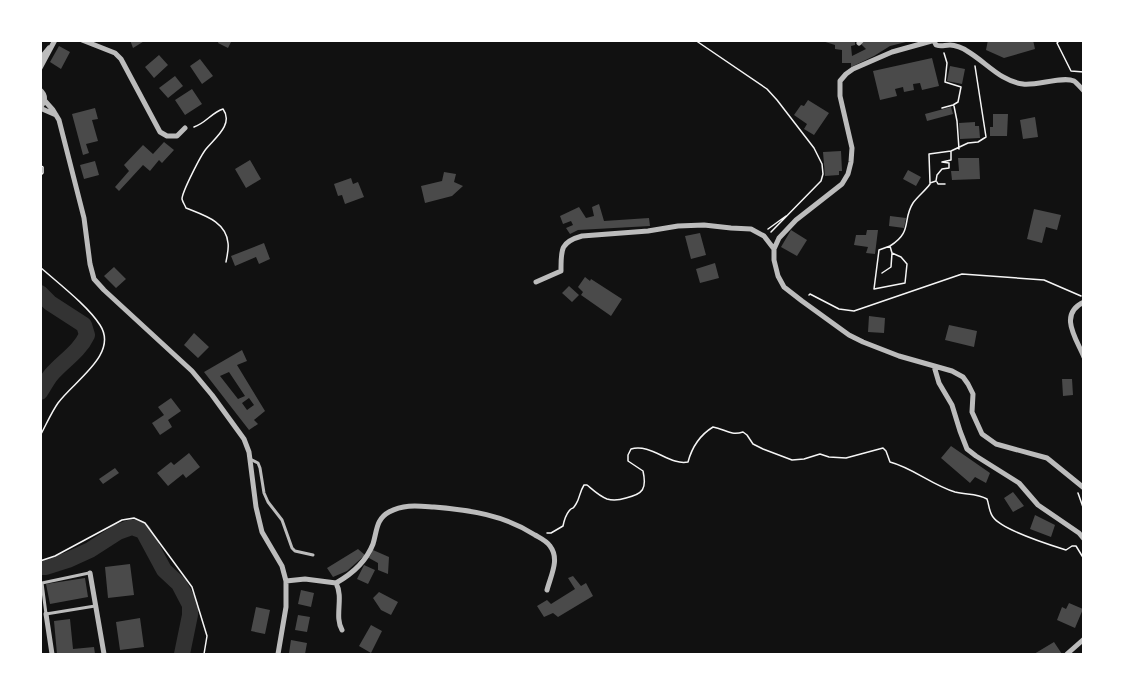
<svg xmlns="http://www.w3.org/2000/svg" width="1124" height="695" font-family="'IBM Plex Serif',serif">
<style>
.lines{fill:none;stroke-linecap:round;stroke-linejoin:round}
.river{stroke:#333;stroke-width:16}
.building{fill:#4a4a4a;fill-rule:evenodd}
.path{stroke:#f5f5f5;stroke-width:1.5}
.service{stroke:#bcbcbc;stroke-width:3}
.minor{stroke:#bcbcbc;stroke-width:5}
</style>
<rect width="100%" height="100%" fill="#111"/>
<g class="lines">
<path class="river" d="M40 293 50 303 84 325 87 335C79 352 63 361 51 375 47 380 44 386 40 392
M40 567H46L68 560 90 550 118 532 132 527 143 531 164 570 179 584 190 605V615L182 654"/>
</g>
<path class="building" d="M130 40H146L133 48Z
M219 40H232L228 48 218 43Z
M819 40H855V45L851 46 852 56 866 49 861 44 866 40 910 41 890 46 874 56 851 67V63H842V50L835 49V45Z
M988 40H1033L1035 49 1004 58 986 50Z
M59 46 70 52 61 69 50 62Z
M159 55 168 65 154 78 145 67Z
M932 58 939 86 922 90 920 83 913 84 914 90 904 92 903 87 895 89 897 96 880 100 873 71Z
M200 59 213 76 202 84 190 66Z
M950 66 965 69 962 84 947 81Z
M175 76 183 86 168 98 159 88Z
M192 89 202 104 185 115 175 100Z
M808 100 829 113 814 135 804 129 807 124 794 115 801 105 804 106Z
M951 107 953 114 927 121 925 114Z
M95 108 98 119 92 120 98 141 86 144 89 153 83 155 72 114Z
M993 114H1008L1007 136H990V127H993Z
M1035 117 1038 137 1023 139 1020 120Z
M975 122V126H979L980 138 960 139 959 123Z
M164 142 174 150 162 163 159 160 150 171 143 165 119 191 115 187 129 171 124 165 143 145 153 154Z
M841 151 842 171H839V175L825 176 823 152Z
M958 158H979L980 179 952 180 951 171H959Z
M250 160 261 179 246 188 235 169Z
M95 161 99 175 84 179 80 165Z
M908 170 921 177 916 186 903 179Z
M444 172 456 174 454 182 463 186 452 196 425 203 421 186 442 181Z
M351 178 353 184 358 182 364 197 345 204 342 195 338 196 334 184Z
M599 204 604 221 649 218 650 226 578 230 570 234 566 228 573 225 571 221 563 224 560 216 579 207 586 218 594 216 592 207Z
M1034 209 1061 215 1057 230 1046 227 1042 243 1027 239Z
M890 216 906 218 904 228 889 226Z
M791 230 807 240 797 256 781 247Z
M867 230H878L875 254 866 253 868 247 854 245 856 235H866Z
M700 233 706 255 691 259 685 236Z
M264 243 270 259 259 264 256 257 235 266 231 256Z
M715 263 719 278 700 283 696 269Z
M114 267 126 279 116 288 104 276Z
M585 277 590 281 591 279 622 299 611 316 581 295 583 292 578 287Z
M569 286 579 295 572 302 562 293Z
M869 316 885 318 884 333 868 332Z
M949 325 977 331 974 347 945 340Z
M194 333 209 347 198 358 184 345Z
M242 350 247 361 237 365 265 411 254 420 258 424 249 430 204 372ZM229 372 245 396 238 399 220 376ZM249 398 254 405 247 410 242 403Z
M1062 379H1072L1073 395 1063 396Z
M171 398 181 411 168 420 172 427 160 435 152 423 164 415 158 407Z
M951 446 990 473 986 483 975 477 970 483 941 458Z
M189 453 200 467 186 478 183 474 168 486 157 473 171 462 174 465Z
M115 468 119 473 103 484 99 479Z
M1013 492 1024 506 1013 512 1004 498Z
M1035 515 1055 525 1051 537 1030 529Z
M358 549 365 555 347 571 333 577 327 568Z
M373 550 389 557 388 574 378 570V563L369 558Z
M130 564 134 595 108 598 105 567Z
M364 565 375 570 368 584 357 579Z
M573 576 581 586 586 583 593 596 558 617 553 613 544 617 537 606 547 600 551 604 575 589 568 578Z
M85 578 88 597 50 604 46 584Z
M301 590 314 593 311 607 298 604Z
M379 592 398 602 391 615 381 610 373 598Z
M1069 603 1083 609 1075 628 1057 620 1062 607 1066 609Z
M256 607 270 610 265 634 251 631Z
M298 615 310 617 307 632 295 630Z
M140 618 144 647 120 650 116 622Z
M70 619 73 649 94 647 95 654H57L54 621Z
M371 625 382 631 371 653 359 646Z
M291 640 307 643 305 654 289 653Z
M1054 642 1062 654H1034Z"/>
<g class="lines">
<path class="path" d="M695 40 767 89 777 100 814 148 822 164 823 174 821 181 771 232
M1060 40 1057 43 1071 71 1084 72
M954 106 957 121 959 149
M942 108 953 105 958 102 961 87 945 82 947 63 944 53
M194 127C206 123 211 113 223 109 234 124 215 138 206 149 201 155 182 192 182 199 183 203 185 205 186 208 203 215 226 221 228 243 229 249 227 256 226 262
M951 151V160L942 162 949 163V168L942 169 937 175 936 181 930 183 929 154 951 151 968 143 978 142 986 137 975 66
M40 165 43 167V173L40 176
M937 182 938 184H945
M768 229 786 216
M890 246 879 250 874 289 905 283 907 264 901 257 892 253 890 246C913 232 902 220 913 203 918 196 925 191 930 184
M40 267C58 283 88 306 100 325 119 354 74 381 58 403 51 413 46 425 40 436
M882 273 891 267 892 253
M809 295 810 294 839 309 854 311 962 274 1044 280 1081 296
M1078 493 1084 510
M547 533H551L563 526C564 521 565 516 569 511 574 505 571 512 576 504 580 498 579 493 584 485H587C593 490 599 496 607 499 613 501 620 500 626 498 643 494 647 489 643 471L628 461V455L631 449C651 443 670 466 688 462 692 447 700 435 713 427 725 429 730 436 743 432L747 435 753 444 763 449 792 460 804 459 820 454 829 457 846 458 883 448 886 451 890 462C913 468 932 485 955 492 966 495 977 493 987 499 989 504 989 512 993 517 1002 530 1050 545 1066 550L1072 546H1076L1084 559
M40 561 55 556 122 520 134 518 145 523 192 587 207 636 204 654"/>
<path class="service" d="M250 459 258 463 260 468 264 493 268 502 282 520 292 548 295 551 313 555
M89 573 42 583 46 614 95 606"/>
<path class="minor" d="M82 40 115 53 121 59 160 132 167 136H177L185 128
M935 40 892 52 853 69 846 74 840 81V96L852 148 851 162 848 174 842 184 796 220 779 238 774 249V260L778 276 784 287 802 301 849 335 863 342 899 356 952 371 963 377 968 384 973 394 972 412 982 434 996 444 1047 458 1084 488
M934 41 936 45C942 47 944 45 950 45 955 45 963 48 967 51 986 62 1000 81 1023 84 1036 86 1063 76 1074 81 1077 83 1081 88 1084 91
M859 43 862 40
M40 59 49 48
M40 68 55 40
M40 90C46 95 46 102 40 107
M45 101 53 110 59 120 84 218 90 264 94 279 104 290 192 371 212 395 244 439 249 452 256 507 262 532 282 566 286 581V607L278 654
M40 108 56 115
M536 282 561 271C561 250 560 242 582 236L648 231 678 226 704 225 731 228 751 229 764 236 774 249
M1084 302C1058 314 1076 338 1084 357
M934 366 939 383 952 405 960 431 967 449 976 456 1019 483 1038 505 1079 533 1084 539
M90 573 104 654
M286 581 305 579 336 583C344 598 334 616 342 630
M336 583C352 574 366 562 373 544 377 531 376 519 389 512 404 504 418 506 434 507 470 510 504 515 535 535 540 538 547 541 550 546 560 559 551 575 547 590
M46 614 52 654
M1067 654 1084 639"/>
</g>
<rect width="1124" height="695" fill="none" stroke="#ffffff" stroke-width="84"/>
</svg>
